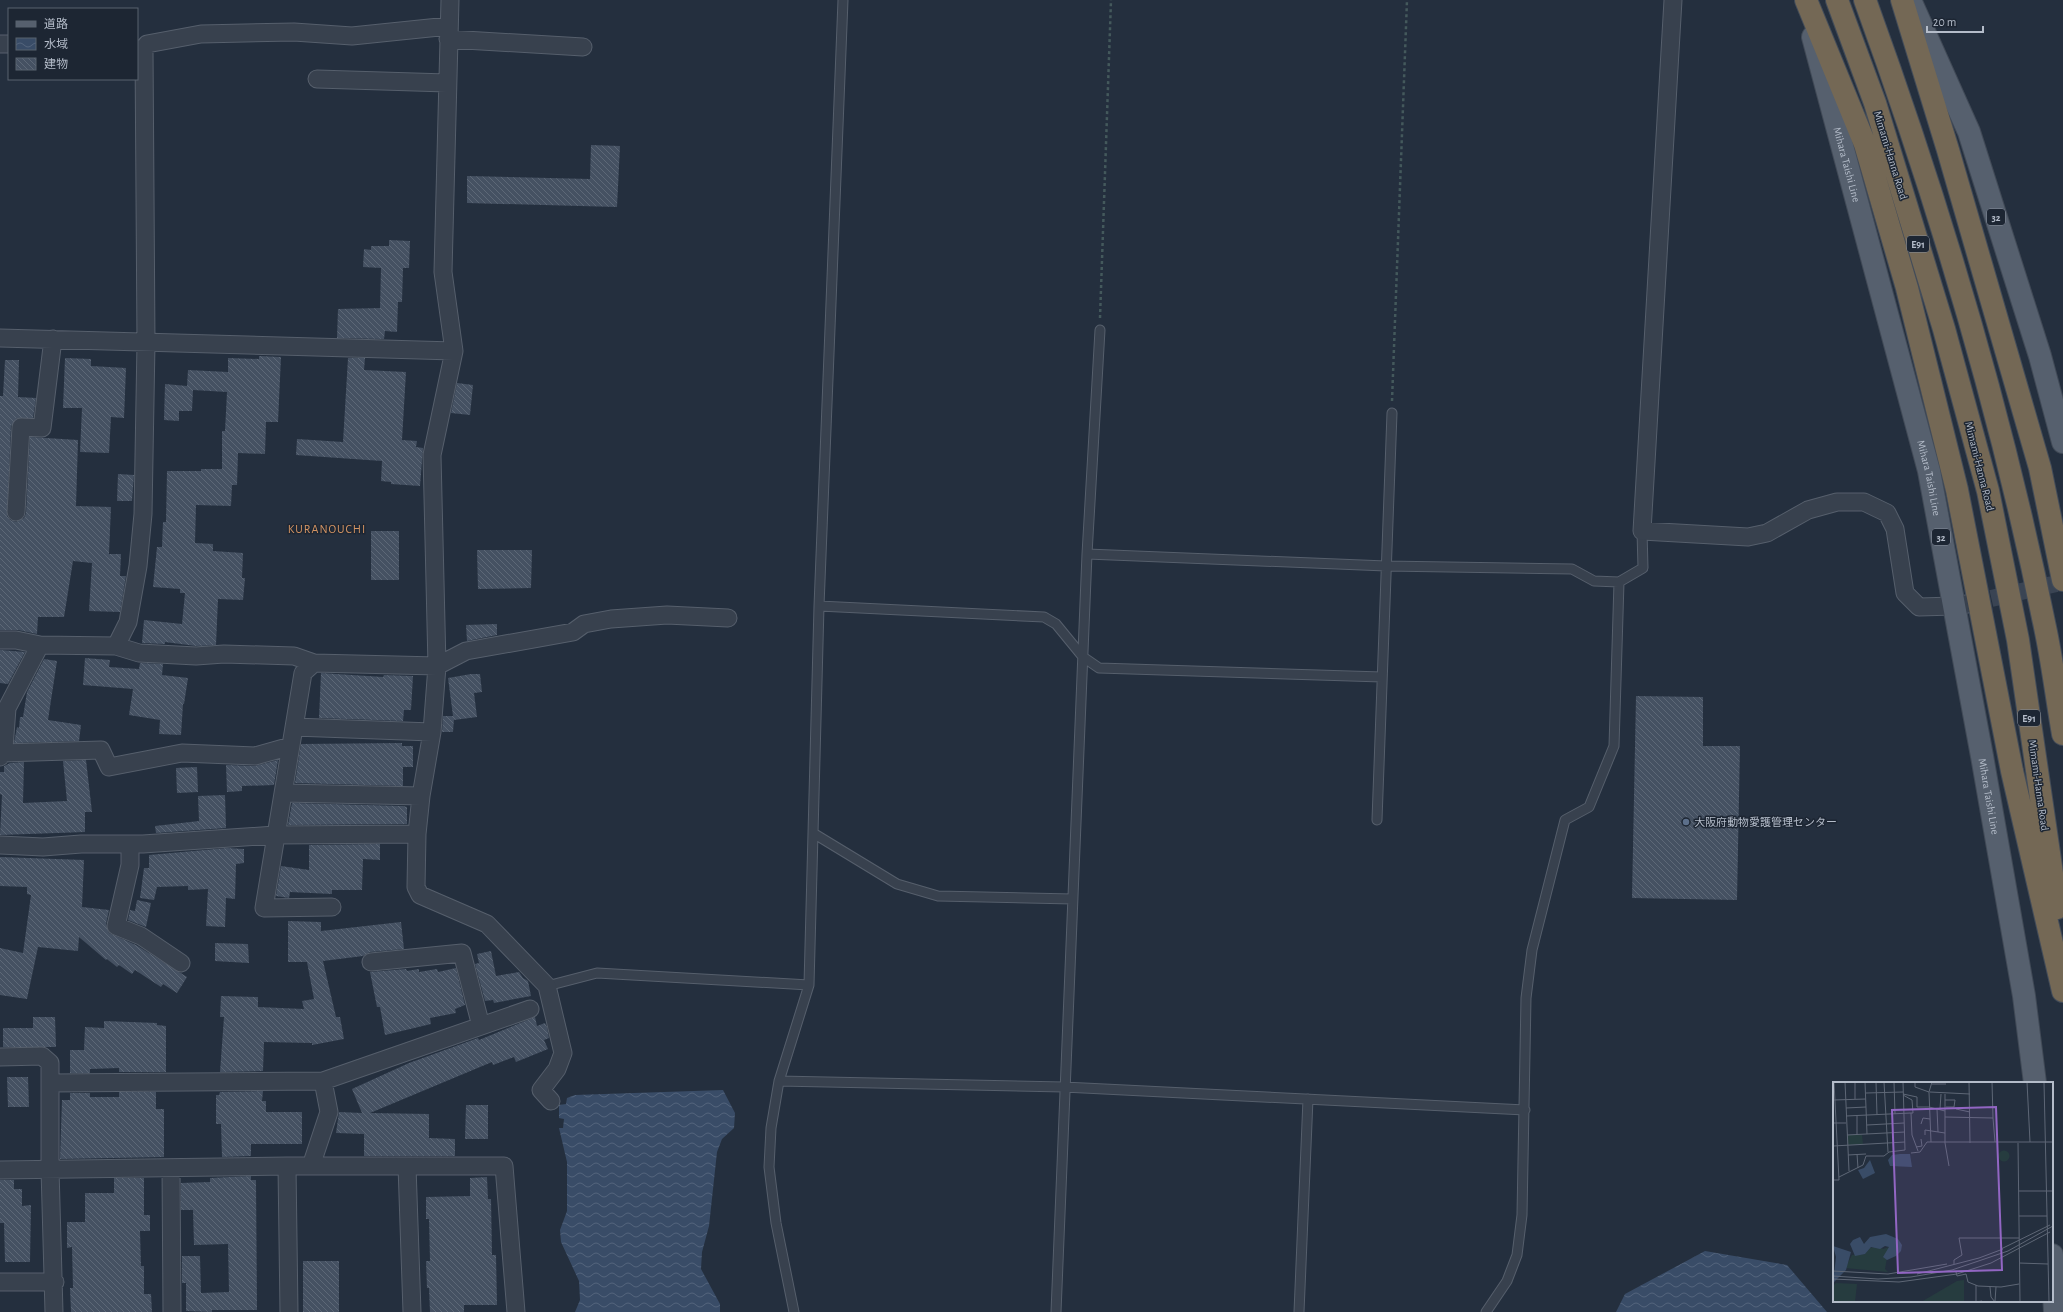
<svg xmlns="http://www.w3.org/2000/svg" width="2063" height="1312" font-family="'Alegreya Sans','Noto Sans JP',sans-serif">
<style>
.water{fill:url(#water-waves)}
.building{fill:url(#building-back-hatch)}
.lines{fill:none;stroke-linecap:round;stroke-linejoin:round}
.street-tunnel{stroke:#3a4453;stroke-width:17;stroke-dasharray:17 8;stroke-linecap:butt}
.lane-casing{stroke:#565f6c;stroke-width:11}
.street-casing{stroke:#565f6c;stroke-width:19}
.primary-casing{stroke:#414a57;stroke-width:24}
.highway-casing{stroke:#434c59;stroke-width:24}
.path{stroke:#44595c;stroke-width:2.5;stroke-dasharray:3 3;stroke-linecap:butt}
.lane{stroke:#38414e;stroke-width:9}
.street{stroke:#38414e;stroke-width:17}
.primary{stroke:#56606e;stroke-width:22}
.highway{stroke:#746855;stroke-width:22}
.service-dot{fill:#5c6f8a;stroke:#1d2633;stroke-width:1.5}
.labels{text-anchor:middle;stroke-width:3;stroke-linejoin:round;paint-order:stroke}
.shield{fill:#1d2633;stroke:#878f9c;stroke-width:1}
.shield-label{font-size:10px;font-weight:bold;fill:#b4bcc9}
.street-label{font-size:11px;fill:#b4bcc9;stroke:#1d2633}
.poi-label{font-size:11px;fill:#b4bcc9;stroke:#1d2633;text-anchor:start}
.neighbourhood-label{font-size:12px;letter-spacing:1px;fill:#d59563;stroke:#1d2633}
.inset-road{fill:none;stroke:#5e6776;stroke-width:1}
.view{fill:#9266c3;fill-opacity:0.15;stroke:#9266c3;stroke-width:2}
.inset-edge{fill:none;stroke:#b4bcc9;stroke-width:2}
</style>
<defs>
<pattern id="water-waves" width="16" height="10" patternUnits="userSpaceOnUse"><rect width="16" height="10" fill="#394c67"/><path d="M0 5q4-4 8 0t8 0" fill="none" stroke="#53647b"/></pattern>
<pattern id="building-back-hatch" width="6" height="6" patternUnits="userSpaceOnUse"><rect width="6" height="6" fill="#455162"/><path d="M-1 5l2 2M0 0l6 6M5-1l2 2" fill="none" stroke="#5d6877"/></pattern>
</defs>
<rect width="100%" height="100%" fill="#242f3e"/>
<path class="water" d="M723 1090 735 1113 734 1128 722 1139 717 1152 709 1226 702 1252 701 1269 720 1304V1312H575L580 1300 579 1281 561 1242 560 1230 567 1211V1162L559 1128H563L564 1119 559 1118V1105L566 1104 567 1098 575 1095Z
M1705 1251 1787 1265 1827 1312H1616L1625 1294Z"/>
<path class="building" d="M591 145 620 146 617 207 467 203V176L590 179Z
M389 240 410 241 409 268H403L402 302H398L397 332 385 331 384 339 337 338 338 309 380 308 381 268 363 267 364 249 371 250V246H389Z
M259 356 281 357 278 422H266L265 454 238 453 237 485H232L231 506 196 505 195 543 213 544V551L243 553 242 578H245L243 600 218 599 216 645 196 646 165 642V644L142 643 144 620 182 624 185 593H180V589L153 587 157 547H162L163 522H166L167 471H201V469H222V431H225L227 392 193 390 192 411H179V421L164 420 165 384 187 386 188 370 228 372V358L259 359Z
M65 358 91 359V366L126 368 124 418 111 417 109 453 80 452 82 408H63Z
M348 358H365L364 370 406 372 402 440 417 441 416 447 423 448 420 486 391 484V482L381 481 382 461 296 455 297 439 343 442Z
M5 360H19L18 397 36 398 33 418H17L11 426 7 516 10 520 16 522 24 518 26 513 30 437 78 440 76 506 111 507 109 554H121L120 576H126L120 612 89 611 92 563 73 561 64 617H38L37 634 18 630H0V396H3Z
M457 383 473 385 470 415 451 413Z
M118 474 134 475 132 501H117Z
M371 531H399V580H371Z
M477 550H532L531 588 478 589Z
M497 624V635L467 641 466 625Z
M0 650 25 652 8 684 0 683Z
M85 658 110 660 109 667 139 669 140 663 163 664 162 675 188 678 184 704H183L181 735 159 734 160 720 129 715 133 689 83 685Z
M44 659 57 661 48 720 81 725 79 741 14 743 17 727 19 728 20 717H23L27 692Z
M321 673 383 677 384 675 413 676 411 710H404L403 721 319 718Z
M471 674H480L482 692 474 693 477 717 454 720V719L453 732H442L443 716H453L448 678Z
M1636 696 1703 697V746H1740L1737 900 1632 898Z
M402 743V746H413V767H403V786L295 783 301 744Z
M86 760 92 812H85V832L0 835 2 795 0 794V772H4V766L10 763 24 762 23 803 67 801 63 761Z
M278 760 274 785 242 786V791L227 792 226 765 255 766Z
M197 767 198 792 177 793 176 768Z
M225 795 226 828 156 833 155 826 199 821 198 796Z
M292 803 403 806 407 807V824L288 825Z
M380 844V860L363 859 362 890H332V894L290 892 289 898 276 896 281 866 309 870V845Z
M227 848 244 849V863L236 864 235 899 226 898 225 927 206 926 208 889 188 890V886L157 887 154 900 140 898 144 868H149V855Z
M0 857 84 860 82 907 109 910 106 924 109 933 136 945 187 977 177 993 163 984 161 987 135 970 132 974 119 965 117 967 107 959 106 960 79 937 78 951 38 947 27 999 0 995V948L23 953 31 895 27 894V887L0 886Z
M137 900 151 903 146 927 128 920 130 910 135 911Z
M288 921 321 922V931L401 922 404 949 370 952 363 956 323 961 336 1017H340L344 1039 312 1045V1043L264 1042 263 1071 220 1072 224 1017H220L221 996 258 997V1007L304 1009 302 1001 314 999 307 962H288Z
M215 943 248 944 249 963 215 961Z
M491 951 496 976 519 972 523 978 528 981 531 996 494 1003 493 1000 485 1001 475 964 479 963 477 954Z
M456 968 465 1005 455 1009 456 1013 430 1018 431 1024 385 1035 380 1007H377L370 972 406 969 407 971 419 969V972L437 969 438 972Z
M33 1017H55L56 1047H3V1028H33Z
M535 1017 537 1026 545 1023 547 1027 549 1038 544 1040 548 1049 516 1062 514 1057 493 1065 492 1062 370 1113 429 1114V1138L455 1139V1156H364V1134L336 1133 339 1112 362 1113 352 1089 409 1063 478 1038 479 1040Z
M104 1021 157 1023V1025L166 1026V1072H119V1068L90 1069V1073H70V1050H84L85 1027 104 1028Z
M7 1077H28L29 1107H8Z
M263 1091 262 1101H266V1112H302V1144H251V1156L222 1157 221 1124H216V1095H219L220 1092Z
M119 1092H156V1109H164V1157L60 1159 62 1100H70V1093H90V1097H119Z
M466 1105H488V1139H465Z
M251 1176V1180H256L257 1310H212V1312L186 1311V1283H182V1256H200L201 1293 229 1292 228 1244 194 1245 193 1210H181V1183L210 1182V1178Z
M487 1177 488 1199H491L492 1255H496L497 1305H464V1312H430L429 1288H427L426 1261H430L429 1219H426V1197L470 1196V1178Z
M114 1178H144V1215H150V1231H140L141 1266H144V1294H151L152 1312H71L70 1288H73L72 1247 67 1248V1222H85V1193H114Z
M0 1180H14V1189H22V1206L31 1205 30 1262H5L4 1223H0Z
M303 1261H339V1312H303Z"/>
<g class="lines">
<path class="street-tunnel" d="M1967 604 2063 582"/>
<g class="lane-casing">
<path id="lane" d="M1087 554 1386 566 1572 569 1594 581 1619 582 1643 568 1642 531
M819 606 1044 617 1056 624 1083 657 1099 668 1382 677
M1377 820 1392 413
M813 833 897 884 938 896 1073 899
M547 986 597 973 809 985
M779 1081 1064 1087 1525 1110
M794 1312 776 1223 769 1167 771 1128 779 1081 809 985 819 606 843 0
M1056 1312 1087 554 1100 330
M1299 1312 1308 1099
M1486 1312 1507 1281 1517 1255 1522 1215 1526 998 1532 950 1565 820 1589 807 1614 746 1619 582"/>
</g>
<g class="street-casing">
<path id="street" d="M450 0 443 272 454 351 432 455 437 666 432 732 421 796 417 834 416 887 420 895 487 924 547 986 563 1053 557 1069 541 1090 551 1101
M1673 0 1642 531 1748 537 1767 533 1808 510 1837 502H1864L1887 513 1895 529 1905 593 1919 607 1954 606 1967 604
M448 39 583 47
M0 44H9
M144 49 147 44 201 34 294 32 352 36 449 26
M317 79 447 83
M0 338 454 351
M16 512 21 427 42 428 53 339
M0 640H16L40 645 116 646 139 653 196 656 224 654 294 656 314 663 437 666 466 651 573 632 584 624 611 619 667 615 728 618
M116 646 128 622 138 566 143 514 146 343 144 49H137
M314 663 303 673 264 908 332 907
M294 727 432 732
M2 753 101 750 109 767 182 753 255 756 291 746
M0 757 4 748 7 708 40 645
M283 793 421 796
M130 844V865L116 926 141 936 181 963
M0 845 43 847 81 844H143L275 835 417 834
M371 962 462 953 481 1026
M0 1057 42 1056 50 1063V1083
M287 1166 289 1312
M311 1166 329 1112 323 1081
M407 1166 412 1312
M171 1168 172 1312
M0 1170 287 1166H504L516 1312
M0 1282H55
M54 1312 50 1169V1083L323 1081 530 1009"/>
</g>
<g class="primary-casing">
<g id="primary">
<path d="M1910 0 1969 132 2040 356 2063 442"/>
<path id="s1" d="M1813 37 1929 471 1982 756 2024 996 2035 1083"/>
<path d="M2052 1255 2055 1312"/>
</g>
</g>
<g class="highway-casing">
<path id="highway" d="M1806 0 1865 144 1907 288 1957 490 2012 771 2063 991
M1837 0 1875 103 1944 329 1988 491 2018 640 2057 908
M1865 0C1940 206 2003 418 2046 632 2053 666 2057 700 2063 734
M1902 0 1948 150 2040 468 2063 580"/>
</g>
<path class="path" d="M1100 318 1111 0
M1392 401 1407 0"/>
<use href="#lane" class="lane"/>
<use href="#street" class="street"/>
<use href="#primary" class="primary"/>
<use href="#highway" class="highway"/>
</g>
<circle class="service-dot" cx="1686" cy="822" r="4"/>
<g class="labels">
<g class="shield">
<rect x="1987" y="209" width="18" height="16" rx="3"/>
<rect x="1907" y="236" width="22" height="16" rx="3"/>
<rect x="1932" y="529" width="18" height="16" rx="3"/>
<rect x="2018" y="710" width="22" height="16" rx="3"/>
</g>
<g class="shield-label">
<text x="1996" y="221">32</text>
<text x="1918" y="248">E91</text>
<text x="1941" y="541">32</text>
<text x="2029" y="722">E91</text>
</g>
<g class="street-label">
<text transform="translate(1891 155) rotate(73)" y="4">Mimami-Hanna Road</text>
<text dy="4" stroke="none"><textPath href="#s1" startOffset="132">Mihara Taishi Line</textPath></text>
<text transform="translate(1980 466) rotate(76)" y="4">Mimami-Hanna Road</text>
<text dy="4" stroke="none"><textPath href="#s1" startOffset="456">Mihara Taishi Line</textPath></text>
<text transform="translate(2039 785) rotate(82)" y="4">Mimami-Hanna Road</text>
<text dy="4" stroke="none"><textPath href="#s1" startOffset="780">Mihara Taishi Line</textPath></text>
</g>
<g class="poi-label">
<text x="1694" y="826">大阪府動物愛護管理センター</text>
</g>
<g class="neighbourhood-label">
<text x="327" y="533">KURANOUCHI</text>
</g>
</g>
<g transform="translate(1833 1082)">
<rect width="220" height="220" fill="#242f3e"/>
<path d="M14 53H29L30 62 15 63Z" fill="#263c3f"/>
<path d="M46 164 50 167 56 165 52 187 55 190 12 186 19 173 32 172 37 166ZM131 198V220H88L124 199ZM3 201 24 202 22 220H0V204Z" fill="#263c3f"/>
<path d="M165.5 74a5.5 5.5 0 1 1 11 0a5.5 5.5 0 1 1-11 0Z" fill="#263c3f"/>
<path d="M67 72H77L79 85 57 84 55 78 59 73ZM37 78 42 91 30 97 25 88 31 86ZM53 152 65 157 69 163 68 169 63 174 54 178 50 175 56 165 52 164 47 167 38 165 32 172 22 174 17 162 20 158 27 155 31 162 37 155ZM0 164 18 170 13 188 0 201 3 175Z" fill="#394c67"/>
<path class="inset-road" d="M12 0 16 89M22 0V17M32 0 34 52M43 0 44 33M51 0 55 70M61 0 62 32M82 0V5L96 10 99 0M136 0 137 61M194 0 197 60M211 0 216 220M99 2H113M96 10 98 60M97 10 137 12M33 11 70 10M70 12 84 15V25H96M112 12V61L116 84M70 13 79 18 80 31H78M0 18 33 17M112 18H122L121 25H113M96 25 112 29M13 26 33 25M104 27 105 50M107 27 108 12M123 27 137 30M13 34 78 31 79 53 85 69M24 34V53M112 35 160 36 159 0M160 36 162 60M0 41H13M88 42 90 36 97 37M34 43 71 41M14 53 72 50M92 53V48L112 51M185 61 187 220M0 64 72 60M83 65 89 64 88 57M78 71 87 70 94 60H220M24 72 25 86M15 73 33 72M6 95 30 83 33 74H51L56 70 72 68 70 0M0 98H6L1 0M186 109H220M186 134H214M168 167 217 143M186 181 215 182M121 182V178L129 173 126 156H186M0 189 55 192 114 182M123 190 124 194 133 192 135 200 145 204 168 205 186 202M84 192 146 176 170 167M0 194 45 197 78 195 119 188 175 169 220 144M0 197 66 200 124 192 158 181 217 150M143 203V220L149 219M157 205 158 215 162 220M162 219 163 205"/>
<path class="view" d="M163 25 169 188 65 191 59 28Z"/>
<rect width="220" height="220" class="inset-edge"/>
</g>
<rect x="8" y="8" width="130" height="72" fill="#1d2633" stroke="#59626f"/>
<rect x="16" y="21" width="20" height="6" fill="#56606e" stroke="#59626f"/>
<text x="44" y="28" font-size="12" fill="#b4bcc9">道路</text>
<rect x="16" y="38" width="20" height="12" fill="url(#water-waves)" stroke="#59626f"/>
<text x="44" y="48" font-size="12" fill="#b4bcc9">水域</text>
<rect x="16" y="58" width="20" height="12" fill="url(#building-back-hatch)" stroke="#59626f"/>
<text x="44" y="68" font-size="12" fill="#b4bcc9">建物</text>
<path d="M1927 26v6h56v-6" fill="none" stroke="#b4bcc9" stroke-width="2"/>
<text x="1933" y="26" font-size="12" fill="#b4bcc9" stroke="#1d2633" stroke-width="3" paint-order="stroke">20 m</text>
</svg>
